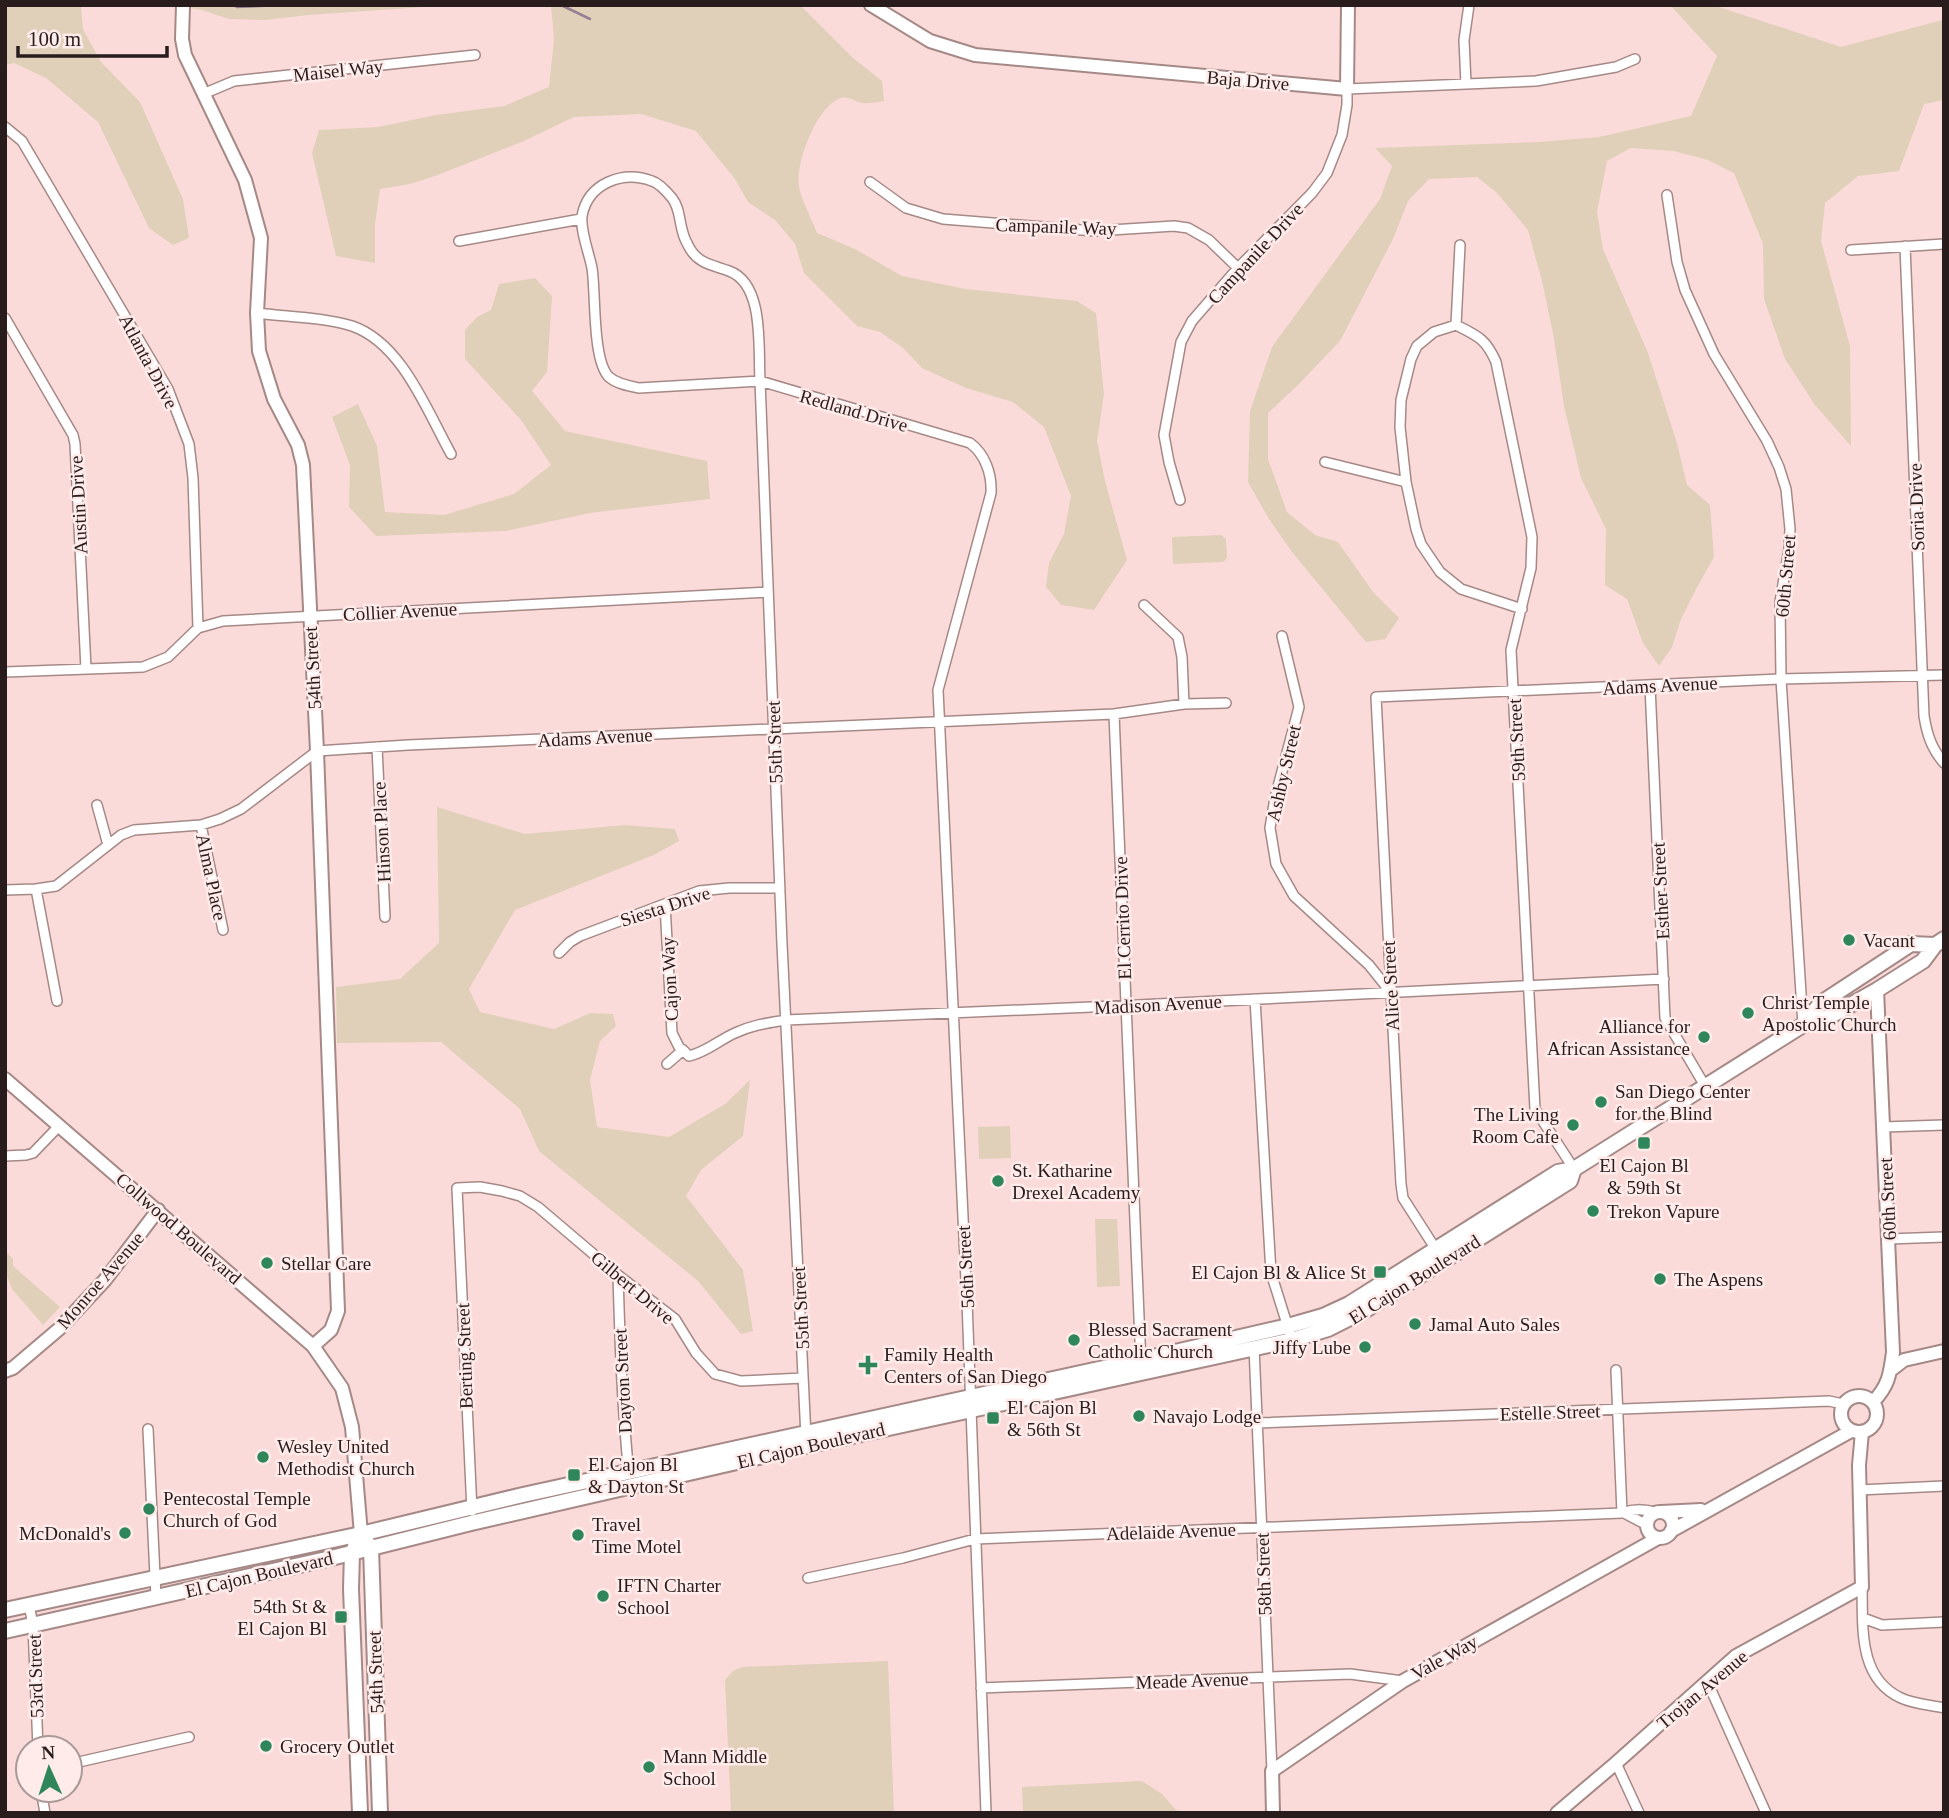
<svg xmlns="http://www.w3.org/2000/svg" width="1949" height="1818" font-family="Georgia,serif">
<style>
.green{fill:#e0d0b9}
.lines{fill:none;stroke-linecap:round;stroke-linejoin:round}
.stream{stroke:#997f94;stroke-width:2.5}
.street-casing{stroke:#a58987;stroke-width:12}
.secondary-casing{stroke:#a58987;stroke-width:16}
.primary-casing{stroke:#a58987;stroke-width:18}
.street{stroke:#fff;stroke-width:9}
.secondary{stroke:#fff;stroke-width:12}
.primary{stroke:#fff;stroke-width:14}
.poi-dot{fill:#2f865b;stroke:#ffecea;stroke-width:2.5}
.labels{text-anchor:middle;stroke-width:5;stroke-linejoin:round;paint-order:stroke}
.street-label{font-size:19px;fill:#281d1c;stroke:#ffecea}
.poi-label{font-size:19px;fill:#281d1c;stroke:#ffecea;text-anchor:start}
</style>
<rect width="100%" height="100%" fill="#fbdbd9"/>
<path class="green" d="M5 5H81L83 29 101 62 140 102 183 199 189 238 173 245 149 228 98 122 46 78 14 63 5 65Z
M170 5H452L309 15 265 20 229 19 202 10Z
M551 5H800L852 57 882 81 884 101C877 102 868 104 862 103 855 102 849 96 841 98 816 106 795 164 799 187 802 201 812 220 817 233L855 249 902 276 966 289 1077 301 1096 313 1104 394 1097 441 1105 481 1127 560 1094 610 1061 605 1046 587 1049 563 1064 534 1071 496 1044 427 1013 402 966 388 922 368 903 348 880 332 857 326 804 273 795 244 775 220 748 202 735 179 696 131 641 114 574 117 524 141 435 176 410 184 380 189 375 224V263L336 256 312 153 319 130 378 127 436 115 504 106 549 87 554 39Z
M1670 5H1713L1841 47 1942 20 1944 24V100L1924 104 1899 171 1858 176 1825 203 1821 241 1850 346 1851 446 1815 405 1785 359 1764 299 1763 244 1734 173 1708 160 1674 151 1631 148 1607 161 1597 212 1603 249 1648 353 1677 443 1687 485 1710 505 1714 557 1696 589 1681 619 1672 647 1659 666 1643 643 1627 599 1605 585 1606 529 1581 478 1564 406 1554 339 1542 281 1528 230 1497 193 1477 177 1429 179 1408 201 1393 239 1340 341 1299 384 1268 413V459L1287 512 1315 535 1338 542 1373 592 1399 618 1385 639 1366 642 1292 552 1269 519 1248 482 1250 411 1272 347 1380 199 1392 166 1375 148 1538 142 1599 137 1691 116 1717 56Z
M535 278 552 296 547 372 532 391 565 431 707 461 710 499 590 513 506 531 376 536 349 507 350 465 332 417 358 404 377 446 385 512 444 515 514 494 551 465 521 420 465 359V330L477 317 491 310 499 284Z
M1221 535 1226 539 1227 558 1223 562 1173 564 1172 537Z
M437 807 525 834 625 825 675 829 679 841 654 855 515 910 469 989 480 1012 554 1029 590 1013 613 1014 616 1026 600 1041 590 1080 597 1127 669 1137 725 1104 750 1080 743 1136 701 1170 686 1196 743 1270 753 1331 741 1334 698 1281 539 1151 520 1109 441 1042 337 1043 336 987 400 979 439 943Z
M1010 1126 1011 1158 979 1159 978 1127Z
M1095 1219H1117L1120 1286 1097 1287Z
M5 1251 13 1259V1266L60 1307 43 1325 12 1289 5 1270Z
M888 1661 894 1813H731L725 1680 733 1671 742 1667Z
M1142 1781 1162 1794 1179 1813H1023L1022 1787Z"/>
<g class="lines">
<path class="stream" d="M233 5 237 7 281 5
M561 5 590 19"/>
<g class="street-casing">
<path id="street" d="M1466 84 1464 40 1469 5
M203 94 234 81 475 55
M5 127 22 141 168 389 189 444 193 478 198 628
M870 182 906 208 943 219 1095 231 1174 226 1188 228 1209 240 1238 268
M1667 195 1677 262 1685 290 1714 354 1767 441 1779 467 1786 489 1790 529 1789 549 1780 602 1781 679 1803 1025
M459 241 581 219
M1905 246 1924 716C1927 734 1931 748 1944 763
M1851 250 1944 244
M257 313C288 317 322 317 352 326 402 343 427 411 451 454
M5 318 73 435 75 444 86 669
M1456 325C1478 336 1486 339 1496 362L1532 537 1531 568 1511 650 1535 1109 1574 1169
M1456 325 1434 332 1417 346 1411 359 1401 400 1400 427 1406 482 1416 529 1421 544 1440 572 1461 589 1522 609
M1456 325 1460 245
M1325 462 1406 482
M1180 500 1169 462 1164 435 1181 342 1192 321 1238 268 1312 193 1327 173 1342 135 1347 105V89L1536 81 1616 67 1635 59
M1144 605 1178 637 1182 657 1184 704
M1282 636 1299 707 1275 798 1270 828 1276 864 1294 896 1369 965 1389 990
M5 672 143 667 168 657 198 628 223 621 768 592
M1650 686 1665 1018 1705 1086
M1114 714 1141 1365
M377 747 385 917
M97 805 108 845
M201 825 223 930
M36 889 57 1001
M5 890 36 889 56 886 121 835 134 830 201 825 220 819 241 809 317 751 408 745 1114 714 1184 704 1226 703
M665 904 672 1033 679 1047 683 1050
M559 953 570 942 580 936 699 891 729 888H780
M1255 999 1271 1273 1292 1340
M667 1064 683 1050 689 1056C707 1052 719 1040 735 1033 752 1025 768 1023 786 1020L1138 1005 1664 979
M1883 1127 1944 1125
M5 1156 26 1155 33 1153 60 1125
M1888 1239 1944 1237
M1437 1251 1403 1198 1401 1184 1376 697 1781 679 1944 675
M618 1275C620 1342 622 1408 629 1474
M1254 1347 1272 1771
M1616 1370 1622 1513
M1257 1423 1829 1401 1843 1404
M148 1429 156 1597
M806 1437 782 944 760 381C758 349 765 284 729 271 713 265 698 264 689 247 687 243 684 238 683 233 679 221 680 208 672 198 667 192 659 183 652 181 623 170 588 183 582 216 580 230 589 253 592 268 596 293 592 360 609 377 617 384 629 386 639 388L760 381 970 443C985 454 992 474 991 493L938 690 967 1301 986 1813
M1859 1490 1944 1486
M472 1511 457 1188 480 1187 502 1191 520 1196 538 1207 618 1275 675 1319 696 1353 715 1374 741 1381 803 1378
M1624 1513 1647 1525
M808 1578 903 1558 975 1539 1622 1513C1633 1509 1646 1509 1657 1513
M1862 1587C1863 1628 1858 1678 1901 1698 1914 1704 1930 1705 1944 1708
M29 1605 33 1625 38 1748
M1863 1618 1882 1625 1944 1622
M1707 1681 1766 1813
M981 1688 1350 1674 1403 1681
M1616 1763 1639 1813
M70 1764 189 1737
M41 1790 45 1813"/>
</g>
<g class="secondary-casing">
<path id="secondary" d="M183 5 182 39 185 55 245 180 261 238 257 313 259 351 274 399 298 445 303 465 317 751 338 1311 331 1330 313 1346
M871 5 930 41 975 55 1347 89 1348 5
M5 1079 313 1346 342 1388 352 1427 361 1534
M1891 1370 1904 1360 1944 1351
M5 1371 13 1368 59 1329 105 1280 158 1210
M1841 1414a18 18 0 1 1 36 0a18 18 0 1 1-36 0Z
M1873 1402C1889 1385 1890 1374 1893 1352L1877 990
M1661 1512 1701 1510
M1647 1525a13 13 0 1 1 26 0a13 13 0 1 1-26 0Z
M1671 1531 1851 1431
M1273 1813 1272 1771 1403 1681 1658 1538
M1557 1813 1616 1763 1736 1656 1862 1587 1859 1465 1862 1432"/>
</g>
<g class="primary-casing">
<path id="primary" d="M1803 1025 1821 1003 1911 944 1935 945
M366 1541 371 1548 380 1813
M356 1545 352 1553 351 1589 360 1813
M5 1610 361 1534 523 1495 1140 1360 1288 1326 1323 1316 1349 1304 1558 1172 1574 1169 1803 1025 1829 1017 1877 990 1923 961 1935 945 1944 939
M5 1631 331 1558 471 1523 806 1446 1292 1340 1328 1329 1364 1311 1570 1181 1574 1169"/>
</g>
<use href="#street" class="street"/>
<use href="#secondary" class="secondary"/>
<use href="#primary" class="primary"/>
</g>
<g class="poi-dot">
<circle cx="1849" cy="940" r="7"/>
<circle cx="1748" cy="1013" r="7"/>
<circle cx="1704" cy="1037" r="7"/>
<circle cx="1601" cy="1102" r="7"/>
<circle cx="1573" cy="1125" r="7"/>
<rect x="1637" y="1136" width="14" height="14" rx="3.5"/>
<circle cx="998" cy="1181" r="7"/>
<circle cx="1593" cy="1211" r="7"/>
<circle cx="267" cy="1263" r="7"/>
<rect x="1373" y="1265" width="14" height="14" rx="3.5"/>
<circle cx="1660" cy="1279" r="7"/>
<circle cx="1415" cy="1324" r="7"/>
<circle cx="1074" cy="1340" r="7"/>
<circle cx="1365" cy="1347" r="7"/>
<path d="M864.5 1354.5h7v7h7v7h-7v7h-7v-7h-7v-7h7z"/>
<circle cx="1139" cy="1416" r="7"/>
<rect x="986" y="1411" width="14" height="14" rx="3.5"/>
<circle cx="263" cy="1457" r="7"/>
<rect x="567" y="1468" width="14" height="14" rx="3.5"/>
<circle cx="149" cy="1509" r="7"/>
<circle cx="125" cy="1533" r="7"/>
<circle cx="578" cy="1535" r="7"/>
<circle cx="603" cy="1596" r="7"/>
<rect x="334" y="1610" width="14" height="14" rx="3.5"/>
<circle cx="266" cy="1746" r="7"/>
<circle cx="649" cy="1767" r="7"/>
</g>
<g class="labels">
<g class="street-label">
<text transform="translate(338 70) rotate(-6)" y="7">Maisel Way</text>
<text transform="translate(1248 80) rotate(5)" y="7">Baja Drive</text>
<text transform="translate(1056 226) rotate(2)" y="7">Campanile Way</text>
<text transform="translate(1255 253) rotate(-47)" y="7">Campanile Drive</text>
<text transform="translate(149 361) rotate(62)" y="7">Atlanta Drive</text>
<text transform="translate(854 410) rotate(16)" y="7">Redland Drive</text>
<text transform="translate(78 505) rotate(-93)" y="7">Austin Drive</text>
<text transform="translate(1916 507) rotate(-92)" y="7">Soria Drive</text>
<text transform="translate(1785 576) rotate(-85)" y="7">60th Street</text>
<text transform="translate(400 611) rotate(-3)" y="7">Collier Avenue</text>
<text transform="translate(312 668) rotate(-93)" y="7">54th Street</text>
<text transform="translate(1660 685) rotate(-3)" y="7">Adams Avenue</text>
<text transform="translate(595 737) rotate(-3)" y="7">Adams Avenue</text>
<text transform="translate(1516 740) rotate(-93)" y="7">59th Street</text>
<text transform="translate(774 742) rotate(-92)" y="7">55th Street</text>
<text transform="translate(1283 773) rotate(-77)" y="7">Ashby Street</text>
<text transform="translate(381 832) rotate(-93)" y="7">Hinson Place</text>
<text transform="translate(212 877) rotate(78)" y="7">Alma Place</text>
<text transform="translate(1660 891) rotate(-93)" y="7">Esther Street</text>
<text transform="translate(665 906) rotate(-18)" y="7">Siesta Drive</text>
<text transform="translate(1122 918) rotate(-92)" y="7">El Cerrito Drive</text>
<text transform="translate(669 979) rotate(-93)" y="7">Cajon Way</text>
<text transform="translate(1390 986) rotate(-93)" y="7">Alice Street</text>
<text transform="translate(1158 1004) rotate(-3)" y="7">Madison Avenue</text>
<text transform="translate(1887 1199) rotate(-93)" y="7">60th Street</text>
<text transform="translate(179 1228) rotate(41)" y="7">Collwood Boulevard</text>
<text transform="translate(965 1267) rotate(-93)" y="7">56th Street</text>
<text transform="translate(1414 1279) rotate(-32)" y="7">El Cajon Boulevard</text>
<text transform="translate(100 1280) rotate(-49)" y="7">Monroe Avenue</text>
<text transform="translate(633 1287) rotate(40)" y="7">Gilbert Drive</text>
<text transform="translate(800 1308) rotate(-93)" y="7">55th Street</text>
<text transform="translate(464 1356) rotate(-92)" y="7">Berting Street</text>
<text transform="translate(622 1381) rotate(-93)" y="7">Dayton Street</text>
<text transform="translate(1550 1412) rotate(-2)" y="7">Estelle Street</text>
<text transform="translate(811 1445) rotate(-13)" y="7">El Cajon Boulevard</text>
<text transform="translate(1171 1531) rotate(-2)" y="7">Adelaide Avenue</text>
<text transform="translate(259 1574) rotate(-13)" y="7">El Cajon Boulevard</text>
<text transform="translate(1263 1574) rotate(-92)" y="7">58th Street</text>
<text transform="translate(1444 1657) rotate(-29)" y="7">Vale Way</text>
<text transform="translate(375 1672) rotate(-92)" y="7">54th Street</text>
<text transform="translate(35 1676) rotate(-92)" y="7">53rd Street</text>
<text transform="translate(1192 1680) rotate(-2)" y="7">Meade Avenue</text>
<text transform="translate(1702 1689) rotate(-40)" y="7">Trojan Avenue</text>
</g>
<g class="poi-label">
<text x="1863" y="947">Vacant</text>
<text x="1762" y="1009">Christ Temple<tspan x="1762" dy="22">Apostolic Church</tspan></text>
<text x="1690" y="1033" text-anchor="end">Alliance for<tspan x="1690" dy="22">African Assistance</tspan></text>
<text x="1615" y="1098">San Diego Center<tspan x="1615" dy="22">for the Blind</tspan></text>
<text x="1559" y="1121" text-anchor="end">The Living<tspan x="1559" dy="22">Room Cafe</tspan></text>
<text x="1644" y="1172" text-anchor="middle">El Cajon Bl<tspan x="1644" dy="22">&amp; 59th St</tspan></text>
<text x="1012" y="1177">St. Katharine<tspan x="1012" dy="22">Drexel Academy</tspan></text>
<text x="1607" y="1218">Trekon Vapure</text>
<text x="281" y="1270">Stellar Care</text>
<text x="1366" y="1279" text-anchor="end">El Cajon Bl &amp; Alice St</text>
<text x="1674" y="1286">The Aspens</text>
<text x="1429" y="1331">Jamal Auto Sales</text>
<text x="1088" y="1336">Blessed Sacrament<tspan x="1088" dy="22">Catholic Church</tspan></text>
<text x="1351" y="1354" text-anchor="end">Jiffy Lube</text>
<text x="884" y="1361">Family Health<tspan x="884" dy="22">Centers of San Diego</tspan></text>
<text x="1007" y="1414">El Cajon Bl<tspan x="1007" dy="22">&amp; 56th St</tspan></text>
<text x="1153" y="1423">Navajo Lodge</text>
<text x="277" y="1453">Wesley United<tspan x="277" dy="22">Methodist Church</tspan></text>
<text x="588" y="1471">El Cajon Bl<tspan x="588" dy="22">&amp; Dayton St</tspan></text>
<text x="163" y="1505">Pentecostal Temple<tspan x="163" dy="22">Church of God</tspan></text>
<text x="592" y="1531">Travel<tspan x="592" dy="22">Time Motel</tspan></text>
<text x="111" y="1540" text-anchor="end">McDonald's</text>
<text x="617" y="1592">IFTN Charter<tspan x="617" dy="22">School</tspan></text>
<text x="327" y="1613" text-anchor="end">54th St &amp;<tspan x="327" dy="22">El Cajon Bl</tspan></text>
<text x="280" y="1753">Grocery Outlet</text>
<text x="663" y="1763">Mann Middle<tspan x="663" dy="22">School</tspan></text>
</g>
</g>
<rect width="1949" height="1818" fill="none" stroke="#281d1c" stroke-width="14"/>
<g transform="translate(49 1769) rotate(357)"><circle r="33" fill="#ffecea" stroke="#a99998" stroke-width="2"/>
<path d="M0-5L12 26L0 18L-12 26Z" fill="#2f865b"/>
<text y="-10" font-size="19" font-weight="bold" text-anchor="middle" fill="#281d1c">N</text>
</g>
<path d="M18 46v10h149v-10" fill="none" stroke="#281d1c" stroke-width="3.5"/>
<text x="28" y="46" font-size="21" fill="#281d1c" stroke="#ffecea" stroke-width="5" paint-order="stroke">100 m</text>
</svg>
